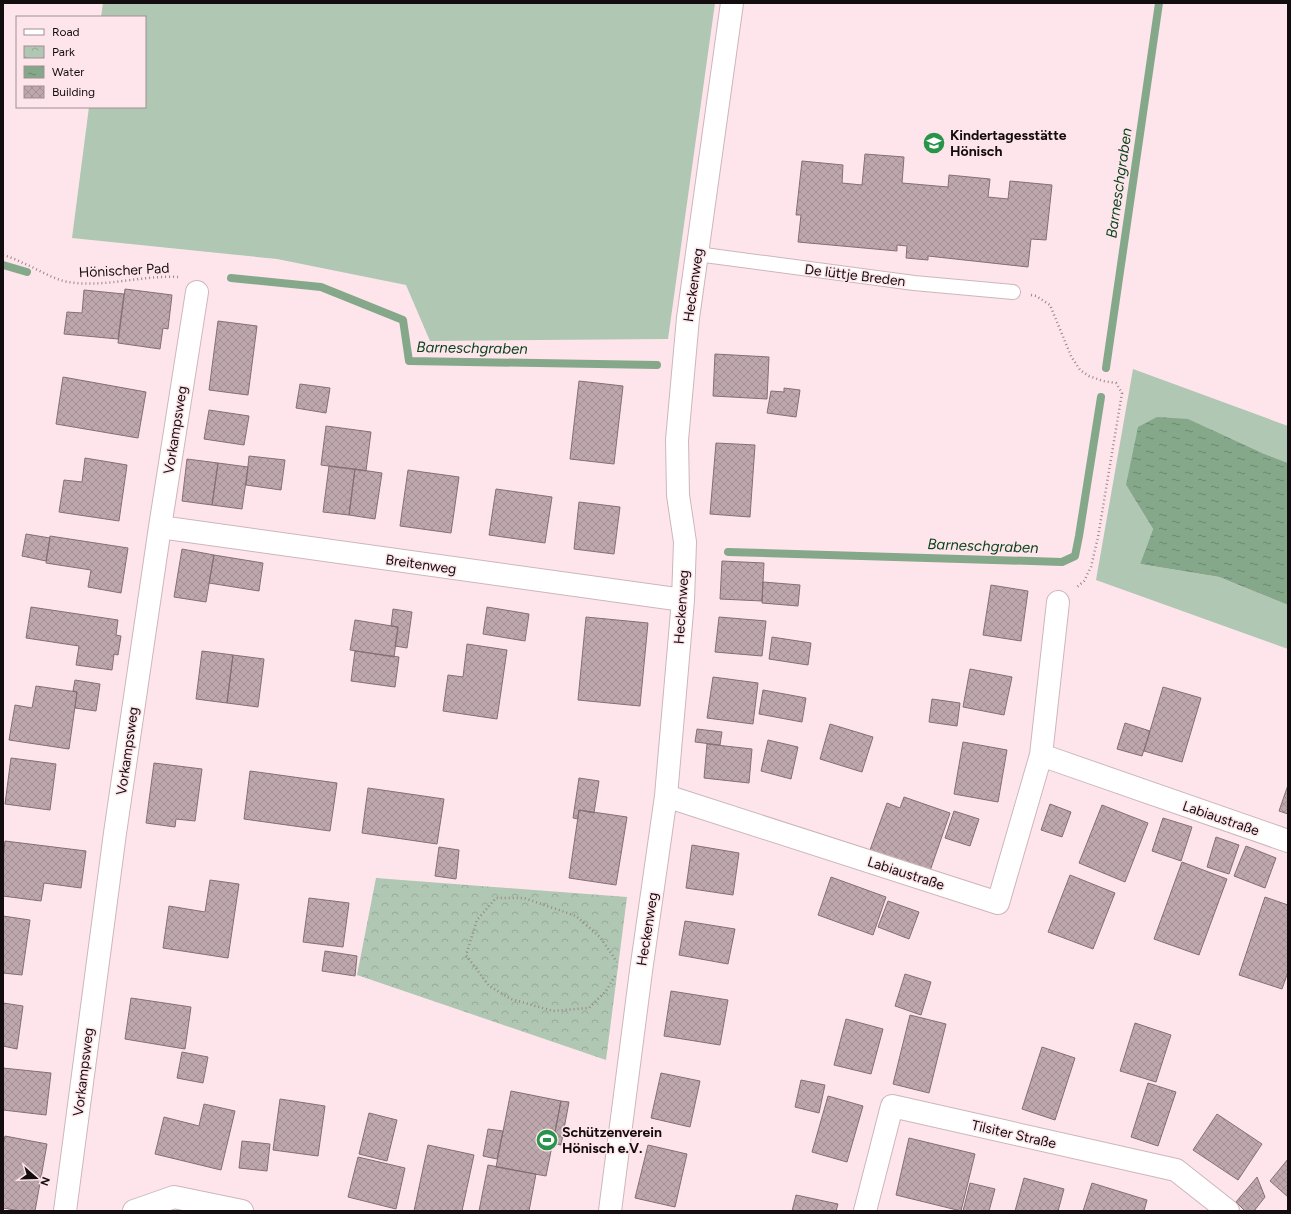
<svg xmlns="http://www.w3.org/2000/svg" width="1291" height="1214" font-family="Figtree,sans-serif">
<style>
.green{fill:#afc7b3}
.park{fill:url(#park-crowns)}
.water{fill:url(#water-ripples)}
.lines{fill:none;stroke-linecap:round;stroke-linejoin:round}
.stream{stroke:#85a88b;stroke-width:8}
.building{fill:url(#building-cross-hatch);stroke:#846f75}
.service-casing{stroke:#cdb6bb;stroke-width:16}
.minor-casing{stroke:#cdb6bb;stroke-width:24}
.path{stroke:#98878b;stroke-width:2.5;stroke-dasharray:1 3;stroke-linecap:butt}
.service{stroke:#fff;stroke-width:14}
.minor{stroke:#fff;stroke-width:22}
.labels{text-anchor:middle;stroke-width:3;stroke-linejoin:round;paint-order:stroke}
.poi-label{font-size:14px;font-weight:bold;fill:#140d0f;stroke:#fee5eb;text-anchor:start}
.street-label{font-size:14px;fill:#140d0f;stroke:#fee5eb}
.water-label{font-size:15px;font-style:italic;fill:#0b441e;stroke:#fee5eb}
</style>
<defs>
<pattern id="park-crowns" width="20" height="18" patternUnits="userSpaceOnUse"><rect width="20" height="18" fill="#afc7b3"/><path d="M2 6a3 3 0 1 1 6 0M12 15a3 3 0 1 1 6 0" fill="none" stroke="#96aa99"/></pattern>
<pattern id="water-ripples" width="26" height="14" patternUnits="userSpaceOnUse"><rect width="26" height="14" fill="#85a88b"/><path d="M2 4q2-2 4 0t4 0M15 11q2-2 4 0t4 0" fill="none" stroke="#6c8770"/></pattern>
<pattern id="building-cross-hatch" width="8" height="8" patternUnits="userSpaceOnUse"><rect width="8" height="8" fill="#bea7ad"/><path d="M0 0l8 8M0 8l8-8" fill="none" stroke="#a28f94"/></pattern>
</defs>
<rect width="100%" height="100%" fill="#fee5eb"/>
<path class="green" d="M103 3H715L668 339 430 341 406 285 277 259 72 238 89 107H145V17H101Z
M1133 369 1288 426V463L1262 453 1126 485 1153 529 1140 564 1219 577 1288 605V649L1096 580Z"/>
<path class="park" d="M376 878 627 897 606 1060 357 975Z"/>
<path class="water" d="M1157 417 1188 419 1262 453 1288 463V605L1219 577 1140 564 1153 529 1126 485 1138 427Z"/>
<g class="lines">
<path class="stream" d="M3 265 27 272
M231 278 321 287 403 320 409 361 657 365
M1106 368 1159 3
M728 552 1062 562 1075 556 1079 536 1101 397"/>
</g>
<path class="building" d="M865 154 904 157 902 183 948 187 949 175 990 179 988 197 1008 199 1010 181 1052 185 1046 240 1031 239 1028 267 928 256V260L906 258 907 246 897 245V251L798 242 801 215H796L802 161 843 165 842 183 862 185Z
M125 289 172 295 168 329 163 328 160 349 118 343Z
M84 290 124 294 118 339 64 334 67 312 82 313Z
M218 321 257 326 248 395 209 390Z
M715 354 769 357 767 399 713 396Z
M63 377 146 392 138 438 56 424Z
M579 381 623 386 614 464 570 459Z
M300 384 330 388 326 413 296 408Z
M784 388 800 390 796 417 767 413 771 391 784 392Z
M209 410 249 416 244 445 204 439Z
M326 426 371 432 366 471 321 465Z
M716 443 755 445 750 517 710 514Z
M249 456 285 460 281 490 246 485Z
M85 458 127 465 119 521 59 512 64 480 82 482Z
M187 459 218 463 212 505 182 501Z
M218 463 248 467 242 509 212 505Z
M329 466 355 469 349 515 323 512Z
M355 469 382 473 375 519 349 515Z
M408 470 459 477 451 533 400 526Z
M496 489 552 497 545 543 489 535Z
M579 502 620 507 614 554 574 549Z
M26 534 50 538 46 561 22 556Z
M50 536 128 548 121 593 88 587 91 570 46 563Z
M182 549 214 555 206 602 174 597Z
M214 555 263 563 259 591 209 583Z
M722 561 764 563 762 601 720 599Z
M763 582 800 585 798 606 762 603Z
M991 585 1028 591 1021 641 983 635Z
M31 607 118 620 116 635 121 636 118 655 114 654 112 670 76 665 79 646 26 638Z
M487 607 529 614 525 641 483 634Z
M393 609 412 612 407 648 395 646 398 627 391 626Z
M586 617 648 623 640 706 578 700Z
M719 617 766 621 762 656 715 652Z
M355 620 398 627 394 657 350 650Z
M772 637 811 643 808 665 769 659Z
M467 644 507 650 497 719 443 711 448 675 463 677Z
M202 651 233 655 227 703 196 699Z
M355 651 399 657 395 687 351 681Z
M233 655 264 659 258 707 227 703Z
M970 669 1012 677 1004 715 963 707Z
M713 677 758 683 753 724 707 718Z
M75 680 100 684 96 711 75 708 77 692 73 691Z
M36 686 77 692 69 749 9 740 15 705 32 708Z
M1163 687 1201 698 1182 762 1144 751Z
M763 690 806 698 802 722 759 714Z
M932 699 960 703 957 726 929 722Z
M1125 723 1150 731 1142 756 1117 749Z
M830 724 873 737 862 772 820 759Z
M697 729 722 732 720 745 695 742Z
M768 740 798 747 791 779 761 771Z
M963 742 1007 750 998 802 954 794Z
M707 744 752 749 749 783 704 778Z
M11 758 56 764 50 810 5 804Z
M154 763 202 769 195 821 176 819 175 827 146 823Z
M250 771 337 783 330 831 244 819Z
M579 778 599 781 594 813 579 810 578 819 573 818Z
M1288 785V814L1279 811Z
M368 788 444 799 437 844 362 833Z
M904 797 950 813 930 871 870 850 887 803 900 808Z
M1050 804 1071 812 1062 837 1041 830Z
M1102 805 1148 823 1125 882 1079 863Z
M579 810 627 817 616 885 569 878Z
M954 811 979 819 970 846 945 838Z
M1163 818 1192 827 1181 861 1152 851Z
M1216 837 1239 845 1229 874 1207 867Z
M5 841 86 851 81 888 44 883 41 901 3 896V857Z
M692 845 739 853 733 895 686 888Z
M1246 846 1276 858 1265 888 1234 876Z
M439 847 459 850 456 879 435 876Z
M1182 862 1227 879 1199 955 1154 939Z
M1070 875 1115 893 1093 949 1048 932Z
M831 877 886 897 873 935 818 915Z
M210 880 239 884 228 958 163 948 169 906 205 912Z
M1265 897 1288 905V972L1282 989 1239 975Z
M309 898 349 903 343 947 303 942Z
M888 901 919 912 909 939 878 927Z
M3 916 30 920 22 975 3 973Z
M685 921 735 929 728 964 679 955Z
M325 951 357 956 355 976 322 971Z
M905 974 931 982 921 1015 895 1006Z
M671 991 728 1000 720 1045 664 1036Z
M131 998 191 1007 185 1049 125 1039Z
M3 1003 23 1006 17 1049 3 1046Z
M910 1015 946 1024 929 1093 893 1084Z
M846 1019 883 1029 871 1074 834 1065Z
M1135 1023 1171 1035 1156 1082 1120 1071Z
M1042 1047 1075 1058 1055 1120 1022 1109Z
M182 1052 208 1057 203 1083 177 1078Z
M3 1068 51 1073 46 1115 3 1110Z
M661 1073 700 1081 690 1127 651 1118Z
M801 1080 825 1085 819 1113 795 1107Z
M1148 1083 1176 1092 1158 1146 1131 1137Z
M511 1091 561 1101 546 1176 496 1167Z
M828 1096 863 1106 847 1162 812 1152Z
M280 1099 325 1106 318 1156 273 1150Z
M561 1101 569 1102 561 1145 553 1143Z
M204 1104 235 1111 221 1170 155 1154 164 1117 199 1126Z
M369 1113 397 1120 387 1161 359 1154Z
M1217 1114 1262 1144 1238 1180 1193 1150Z
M488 1129 503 1131 497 1159 483 1156Z
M5 1136 47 1144 35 1211H20L3 1208V1145Z
M909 1138 975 1154 961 1211 896 1195Z
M242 1141 270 1144 267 1171 239 1168Z
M428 1145 474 1155 462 1211H414Z
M648 1145 687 1154 675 1207 635 1198Z
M358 1157 405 1168 396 1209 348 1197Z
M1288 1159V1197L1270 1181Z
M488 1165 536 1174 529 1211H479Z
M1257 1177 1265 1197 1254 1211H1245L1236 1202Z
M1024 1178 1064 1189 1058 1211H1015Z
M970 1183 995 1189 989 1211H963Z
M1092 1183 1147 1200 1144 1211H1083Z
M796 1195 838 1204 836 1211H792Z"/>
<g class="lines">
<g class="service-casing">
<path id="service" d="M697 254 914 283 1013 292"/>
</g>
<g class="minor-casing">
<path id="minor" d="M160 527 683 600
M1041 755 1288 841
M666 796 998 903 1041 755 1058 602
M65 1211 115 833 160 527 197 292
M134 1211 174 1197 242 1211
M610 1211 641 971 666 796 683 600 685 542 678 495 677 440 688 318 732 3
M865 1211 892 1106 1176 1170 1228 1211"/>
</g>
<path class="path" d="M3 255C10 257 17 260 23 263 38 269 52 279 68 282 105 288 141 275 178 277
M1031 295 1036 296 1050 305 1071 356 1080 370 1089 376 1103 381 1116 383 1122 393 1098 537 1091 567 1084 581 1077 587
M615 976 606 991 589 1008 553 1011 511 999 489 986 466 955 477 920 496 898H524L576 916 600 937 617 962"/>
<use href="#service" class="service"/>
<use href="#minor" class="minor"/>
</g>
<defs>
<g id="school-disc" transform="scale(1.15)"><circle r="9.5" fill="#28934b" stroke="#fee5eb"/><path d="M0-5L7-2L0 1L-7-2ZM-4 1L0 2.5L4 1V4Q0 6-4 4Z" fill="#fff"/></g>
<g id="stadium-disc" transform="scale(1.15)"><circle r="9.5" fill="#28934b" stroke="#fee5eb"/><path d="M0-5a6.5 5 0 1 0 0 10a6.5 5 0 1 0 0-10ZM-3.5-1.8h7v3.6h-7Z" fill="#fff"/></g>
</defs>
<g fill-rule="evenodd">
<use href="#school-disc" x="934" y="143"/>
<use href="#stadium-disc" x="547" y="1140"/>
</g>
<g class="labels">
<g class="poi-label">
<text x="950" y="140">Kindertagesstätte<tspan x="950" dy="16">Hönisch</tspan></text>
<text x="562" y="1137">Schützenverein<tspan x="562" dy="16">Hönisch e.V.</tspan></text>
</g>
<g class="street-label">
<text transform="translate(124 270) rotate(-3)" y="5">Hönischer Pad</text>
<text transform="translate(855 275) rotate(7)" y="5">De lüttje Breden</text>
<text transform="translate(693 285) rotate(-82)" y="5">Heckenweg</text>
<text transform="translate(175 430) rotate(-81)" y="5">Vorkampsweg</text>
<text transform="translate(421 564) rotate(8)" y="5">Breitenweg</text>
<text transform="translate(681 607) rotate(-86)" y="5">Heckenweg</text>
<text transform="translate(127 751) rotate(-82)" y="5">Vorkampsweg</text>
<text transform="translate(1221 818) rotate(19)" y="5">Labiaustraße</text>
<text transform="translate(906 873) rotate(18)" y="5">Labiaustraße</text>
<text transform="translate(647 929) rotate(-81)" y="5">Heckenweg</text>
<text transform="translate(83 1072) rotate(-83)" y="5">Vorkampsweg</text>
<text transform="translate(1014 1134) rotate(13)" y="5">Tilsiter Straße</text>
</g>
<g class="water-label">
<text transform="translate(1119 183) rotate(-82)" y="5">Barneschgraben</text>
<text transform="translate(472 348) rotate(1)" y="5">Barneschgraben</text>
<text transform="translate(983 546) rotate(2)" y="5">Barneschgraben</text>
</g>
</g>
<rect width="1291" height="1214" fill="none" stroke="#140d0f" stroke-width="8"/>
<rect x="16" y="16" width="130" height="92" fill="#fee5eb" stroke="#a08f93"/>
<rect x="24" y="29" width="20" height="6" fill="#ffffff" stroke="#a08f93"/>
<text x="52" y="36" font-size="12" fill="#140d0f">Road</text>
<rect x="24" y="46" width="20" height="12" fill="url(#park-crowns)" stroke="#a08f93"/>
<text x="52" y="56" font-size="12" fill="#140d0f">Park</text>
<rect x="24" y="66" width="20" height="12" fill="url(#water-ripples)" stroke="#a08f93"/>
<text x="52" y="76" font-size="12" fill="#140d0f">Water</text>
<rect x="24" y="86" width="20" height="12" fill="url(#building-cross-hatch)" stroke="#a08f93"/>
<text x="52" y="96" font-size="12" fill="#140d0f">Building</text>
<g transform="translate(36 1178) rotate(110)" stroke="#fee5eb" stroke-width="3" paint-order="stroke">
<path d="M0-3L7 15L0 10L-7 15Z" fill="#140d0f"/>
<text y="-6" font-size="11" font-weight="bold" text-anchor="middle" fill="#140d0f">N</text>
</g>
</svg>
